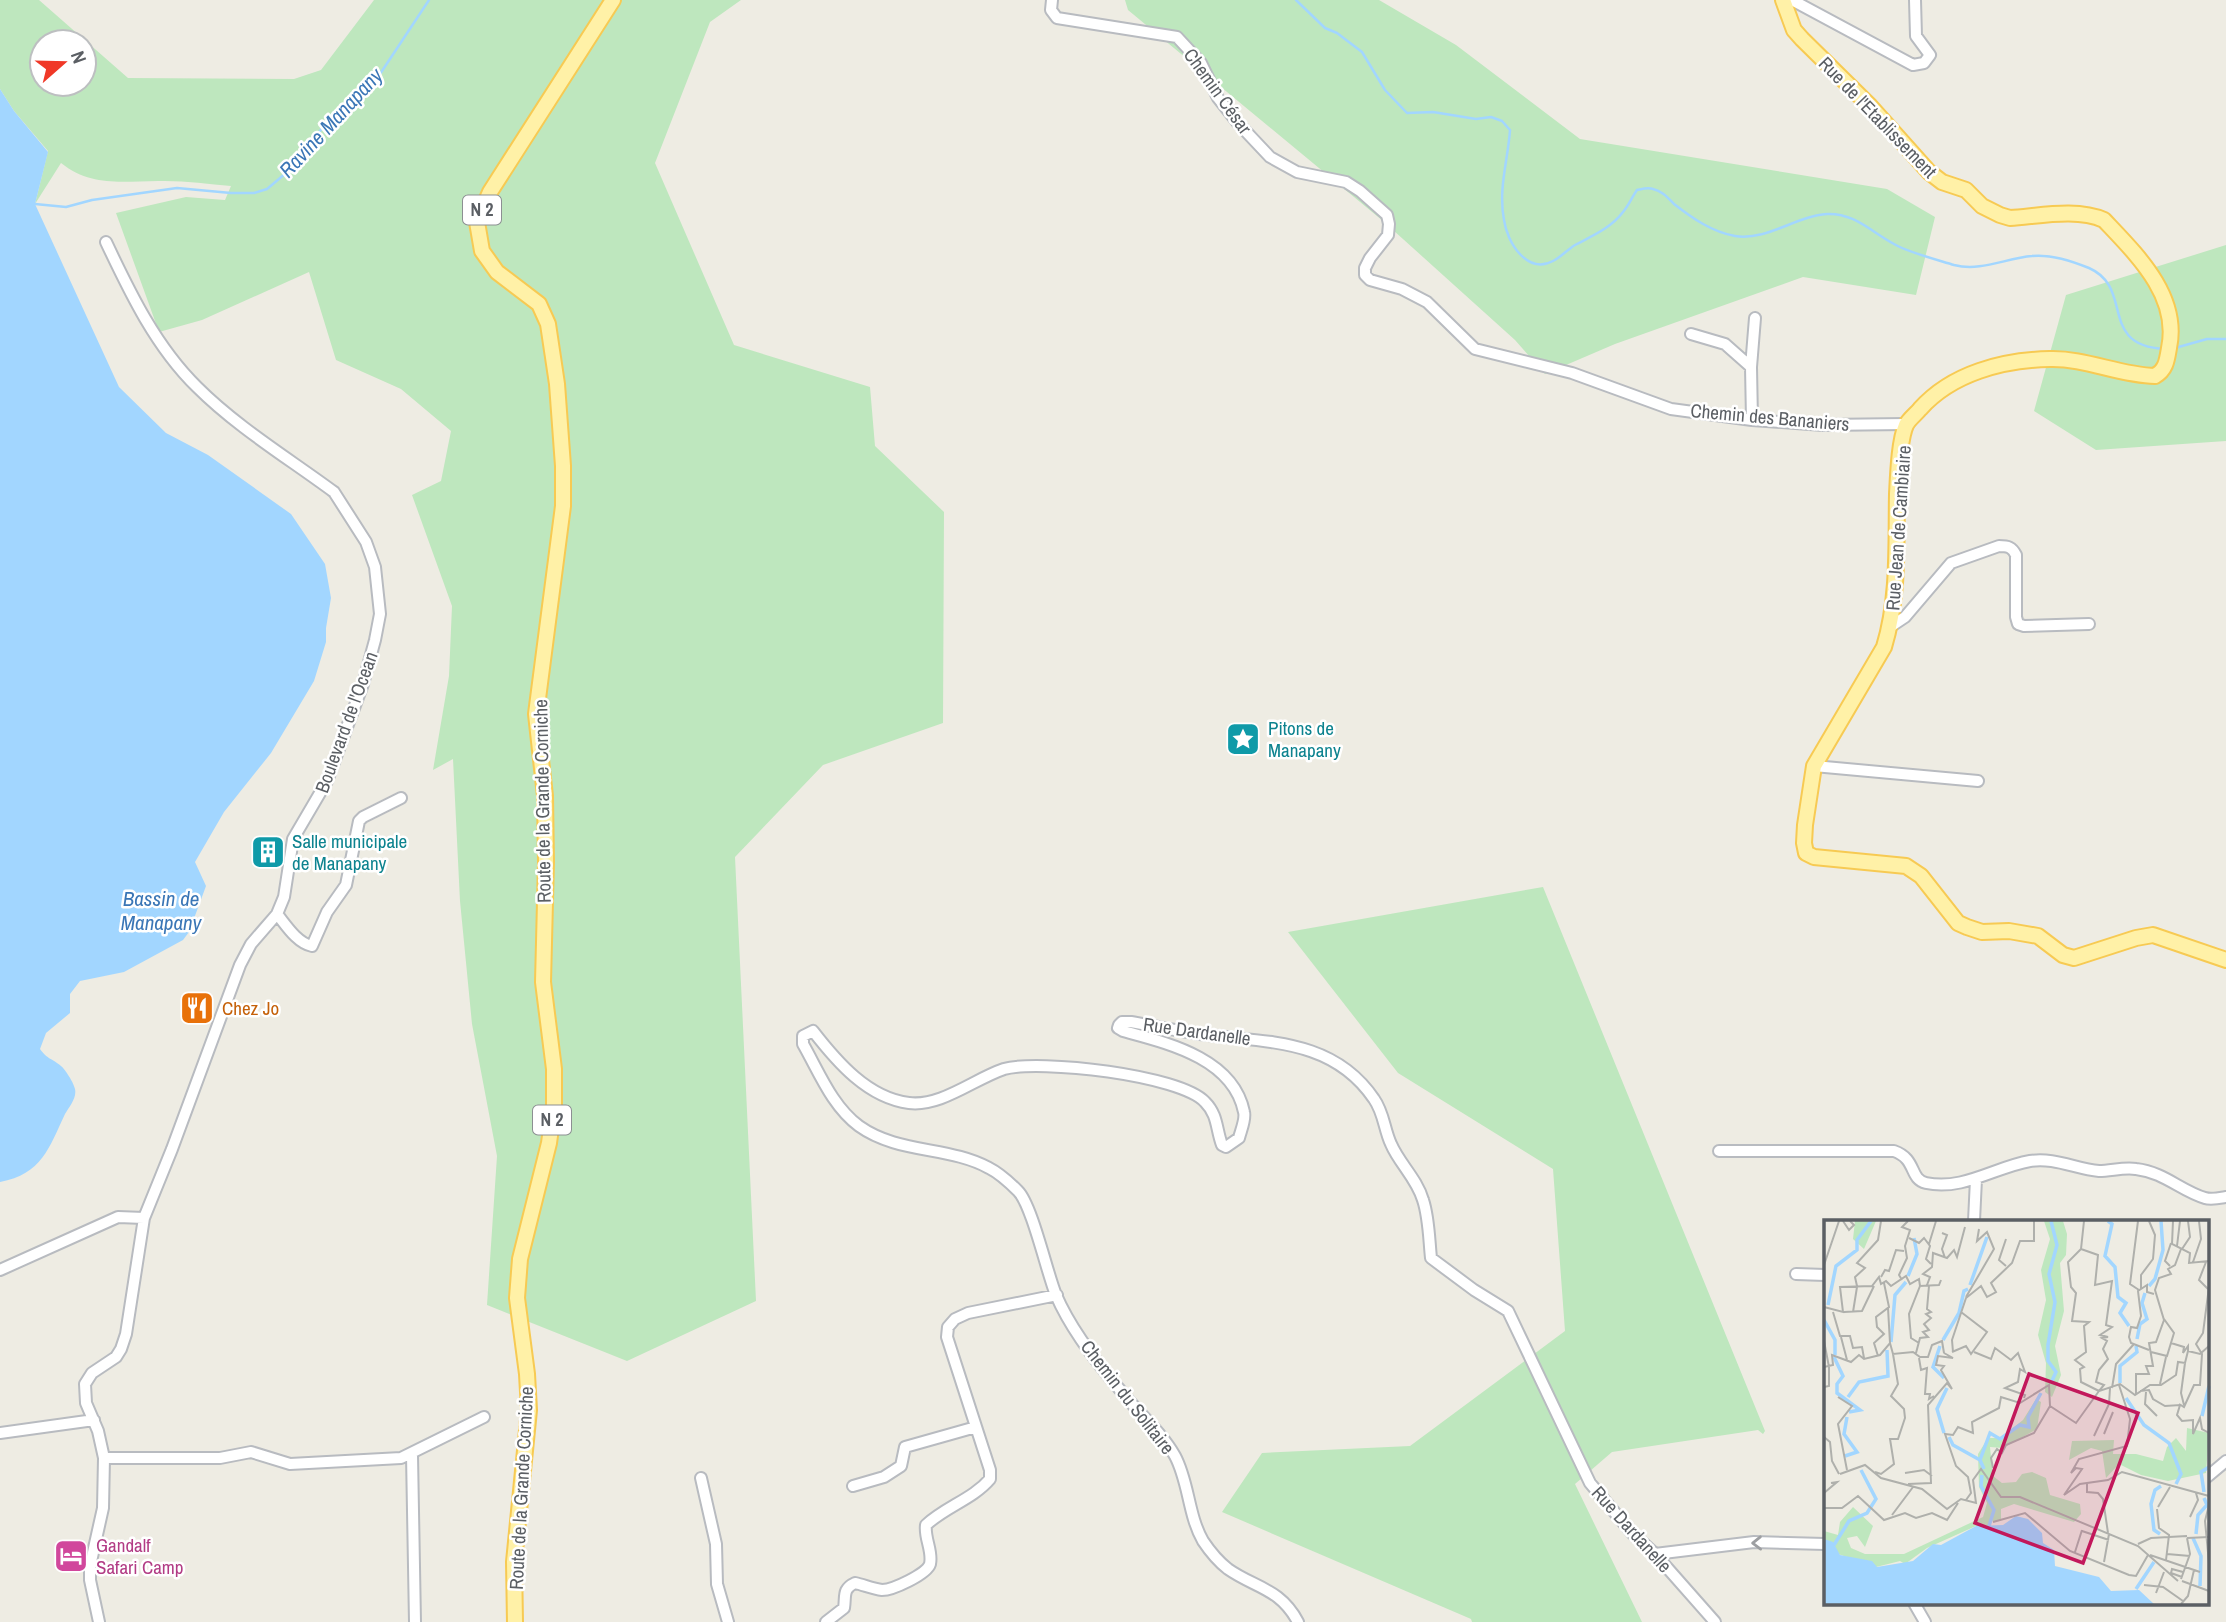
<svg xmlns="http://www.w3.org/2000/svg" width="2226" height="1622" font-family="'Archivo Narrow',sans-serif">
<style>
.green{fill:#bee7be;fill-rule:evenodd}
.water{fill:#a2d6ff}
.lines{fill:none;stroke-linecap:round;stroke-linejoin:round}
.stream{stroke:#a2d6ff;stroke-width:2.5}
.minor-casing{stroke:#b8bbc0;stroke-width:14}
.major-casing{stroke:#f7ca53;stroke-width:18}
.minor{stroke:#fff;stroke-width:10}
.major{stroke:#fff1a7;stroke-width:14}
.oneway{stroke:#9d9fa2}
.labels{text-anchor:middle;stroke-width:5;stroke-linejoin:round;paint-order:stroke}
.shield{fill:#fff;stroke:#8c8f92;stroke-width:2}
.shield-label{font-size:18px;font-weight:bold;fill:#5b5f64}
.street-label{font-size:19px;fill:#5b5f64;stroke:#fff}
.culture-label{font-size:19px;fill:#0d838f;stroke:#fff;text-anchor:start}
.food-label{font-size:19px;fill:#c56008;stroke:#fff;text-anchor:start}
.hotel-label{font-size:19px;fill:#b23c85;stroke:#fff;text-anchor:start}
.water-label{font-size:21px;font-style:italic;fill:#3a76b6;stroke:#fff}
.inset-river{fill:none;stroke:#a2d6ff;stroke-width:3.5}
.inset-road{fill:none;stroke:#afb0ac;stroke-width:2}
.view{fill:#c2185b;fill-opacity:0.15;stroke:#c2185b;stroke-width:3.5}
.inset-edge{fill:none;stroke:#5b5f64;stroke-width:3.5}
</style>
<rect width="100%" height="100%" fill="#eeece3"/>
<path class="green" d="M0 0H39L128 78 294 79 321 70 374 0H741L710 22 655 163 734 345 870 387 875 446 944 512 943 723 823 765 735 857 756 1301 627 1361 487 1305 497 1156 472 1024 460 901 453 759 433 770 449 676 452 606 412 495 441 481 451 431 401 389 336 360 309 272 202 320 159 332 116 213 186 197 225 200 231 186C209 184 187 181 165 181 126 180 94 189 61 163L35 204 48 151 14 111 0 89ZM42 42H84V84H42Z
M1125 0H1379L1456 45 1580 139 1887 189 1935 217 1916 295 1803 277 1615 344 1545 374 1515 340 1383 221 1128 10Z
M2226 245V441L2096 450 2034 411 2066 295Z
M1543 887 1765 1431 1763 1434 1758 1430 1612 1452 1575 1484 1642 1622H1472L1471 1619 1222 1512 1262 1453 1410 1446 1565 1331 1553 1169 1398 1073 1288 932Z"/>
<path class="water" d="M0 89 14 111 48 152 35 204 119 387 166 433 208 455 291 514 325 564 331 598 326 628V642L314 681 271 753 224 812 195 862 206 886 189 932 183 940 124 972 80 981 70 994V1013L46 1033 40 1049C48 1060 52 1058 61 1066 65 1069 74 1083 75 1089 77 1098 69 1107 65 1114 49 1148 42 1174 0 1182Z"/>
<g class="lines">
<path class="stream" d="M1296 0 1325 28 1337 33 1362 52 1385 90 1407 113 1433 112 1476 119 1491 117 1502 121 1510 130C1508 160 1498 189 1504 220 1507 242 1527 275 1553 261 1561 257 1567 250 1575 245 1592 236 1611 228 1623 212 1629 205 1632 197 1637 190 1642 189 1648 187 1653 189 1662 191 1668 198 1674 204 1692 218 1712 232 1735 236 1767 241 1796 216 1827 214 1855 213 1871 232 1894 244 1907 252 1938 260 1954 265 1981 272 2006 258 2032 256 2051 254 2072 261 2089 268 2135 288 2097 346 2165 349
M35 204 66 207 92 200 177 188 231 193H254L267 189 292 168 326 123 380 74 429 0
M2175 348 2207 339H2226"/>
<g class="minor-casing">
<path id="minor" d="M1052 0 1051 10 1057 18 1177 37 1201 63 1218 98 1237 122 1270 157 1297 172 1346 182 1360 191 1387 215 1389 224 1388 235 1370 258 1365 268V275L1370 280 1402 289 1427 302 1475 349 1572 373 1671 409 1752 420 1823 425 1906 424
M1792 0 1913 65 1924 63 1930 55 1916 36 1915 0
M1691 334 1725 344 1751 367 1752 420
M1751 367 1755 318
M1890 627 1905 617 1951 563 1999 546C2008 546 2012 547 2016 555V617L2018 624 2024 626 2089 624
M1814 766 1978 781
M277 914C286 925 297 943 312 946L327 912 346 885 359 821 363 817 401 798
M1719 1151H1894C1917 1159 1909 1179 1926 1183 1963 1191 1995 1167 2030 1161 2054 1157 2076 1169 2099 1171 2111 1171 2124 1167 2136 1169 2164 1172 2181 1191 2205 1198 2211 1200 2220 1198 2226 1197
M1974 1221 1976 1179
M0 1270 118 1217 144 1218
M1796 1274 1825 1275
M0 1433 94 1420
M412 1455 415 1622
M104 1458H220L251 1452 290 1464 401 1458 484 1417
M2207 1477 2226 1461
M701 1478 716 1544 717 1584 728 1622
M853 1486 884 1477 901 1466 905 1447 976 1427
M1655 1554 1754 1542 1825 1544
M1914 1603 1925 1622
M99 1622 90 1580V1566L103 1508 104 1458 98 1431 86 1403 85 1384 92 1373 116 1357 121 1349 126 1334 144 1218 172 1149 240 965 251 944 277 914 284 897 293 839 327 781 363 684 375 640 380 614 375 567 366 542 334 492C288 458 237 427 197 387 156 347 130 293 106 242
M826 1622 844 1608C846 1596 842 1589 855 1583 864 1585 873 1589 882 1590 893 1590 927 1574 930 1564 933 1551 924 1538 926 1525 945 1507 973 1499 990 1479V1470L947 1337 948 1327 955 1319 968 1313 1057 1295
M1298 1622C1280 1588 1255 1588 1228 1569 1219 1562 1209 1550 1203 1541 1188 1515 1189 1482 1175 1456 1161 1431 1138 1413 1121 1391 1096 1362 1071 1330 1056 1295 1047 1273 1032 1205 1018 1191 1010 1183 999 1173 989 1168 949 1146 898 1154 859 1126 832 1106 819 1072 803 1044V1036L813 1031C837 1062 868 1098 909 1103 941 1107 974 1079 1004 1069 1039 1059 1180 1075 1205 1102 1218 1115 1216 1129 1222 1145L1226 1147 1239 1138C1241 1130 1246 1119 1244 1112 1233 1058 1167 1043 1123 1031L1118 1028 1119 1025 1122 1022H1131C1154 1026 1177 1031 1200 1034 1264 1043 1332 1037 1374 1099 1384 1113 1384 1129 1391 1144 1399 1163 1417 1179 1423 1200 1429 1218 1429 1239 1431 1258L1474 1290 1508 1311 1590 1483 1632 1533 1655 1554 1715 1622"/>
</g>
<g class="major-casing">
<path id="major" d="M1783 0 1794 30 1802 39 1870 106 1929 172 1942 182 1966 190 1982 206 2000 215 2010 218C2040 216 2077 208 2104 220 2137 255 2180 296 2169 348 2167 360 2166 370 2155 376 2119 375 2085 358 2050 359 2003 360 1952 373 1920 409 1916 414 1909 419 1906 425 1899 441 1898 476 1897 494 1896 544 1899 598 1884 647L1814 766 1805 825 1804 843 1806 853 1814 857 1906 866 1921 876 1958 923 1967 927 1982 932 2009 931 2038 936 2063 955 2074 958 2136 938 2153 935 2226 960
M515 1622 514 1562 529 1410 527 1374 517 1298 520 1259 549 1143 554 1106V1069L543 982 546 862 545 796 536 714 563 506V466L557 384 548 324 539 304 497 272 482 251 477 222 490 192 613 0"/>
</g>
<use href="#minor" class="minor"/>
<use href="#major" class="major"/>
</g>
<defs><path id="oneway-chevron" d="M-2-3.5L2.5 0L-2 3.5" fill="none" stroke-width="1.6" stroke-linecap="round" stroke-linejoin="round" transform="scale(1.75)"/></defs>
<use class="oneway" href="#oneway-chevron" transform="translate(1757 1543) rotate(179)"/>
<defs>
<g id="sight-square" transform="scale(1.75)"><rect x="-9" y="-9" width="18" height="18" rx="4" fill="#0f9aa8" stroke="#fff"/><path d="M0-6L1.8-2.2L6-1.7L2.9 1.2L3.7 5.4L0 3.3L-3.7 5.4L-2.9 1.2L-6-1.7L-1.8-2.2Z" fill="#fff"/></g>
<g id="building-square" transform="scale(1.75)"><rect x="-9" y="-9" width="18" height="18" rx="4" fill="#0f9aa8" stroke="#fff"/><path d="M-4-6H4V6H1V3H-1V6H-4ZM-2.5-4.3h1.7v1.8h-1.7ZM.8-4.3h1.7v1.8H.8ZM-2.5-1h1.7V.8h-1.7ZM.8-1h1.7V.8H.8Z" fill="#fff"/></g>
<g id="restaurant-square" transform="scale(1.75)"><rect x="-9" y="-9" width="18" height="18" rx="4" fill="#e8710a" stroke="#fff"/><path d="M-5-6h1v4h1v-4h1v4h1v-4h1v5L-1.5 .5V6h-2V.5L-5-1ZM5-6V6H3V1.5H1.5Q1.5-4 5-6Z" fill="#fff"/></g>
<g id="hotel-square" transform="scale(1.75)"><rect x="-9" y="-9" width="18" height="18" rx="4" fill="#d1479c" stroke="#fff"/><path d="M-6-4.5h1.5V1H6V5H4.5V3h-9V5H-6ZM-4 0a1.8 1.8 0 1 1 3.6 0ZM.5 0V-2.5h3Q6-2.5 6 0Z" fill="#fff"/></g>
</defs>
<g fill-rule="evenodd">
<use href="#sight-square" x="1243" y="739"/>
<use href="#building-square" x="268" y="852"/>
<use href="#restaurant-square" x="197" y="1008"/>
<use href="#hotel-square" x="71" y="1556"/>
</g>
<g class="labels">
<g class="shield">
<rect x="463" y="195.5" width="38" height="29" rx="5"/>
<rect x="533" y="1105.5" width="38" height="29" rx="5"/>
</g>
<g class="shield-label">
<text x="482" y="216">N 2</text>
<text x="552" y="1126">N 2</text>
</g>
<g class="street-label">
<text transform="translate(1218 91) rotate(54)" y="7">Chemin César</text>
<text transform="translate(1878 117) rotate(46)" y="7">Rue de l'Etablissement</text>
<text transform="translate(1770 417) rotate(5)" y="7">Chemin des Bananiers</text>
<text transform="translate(1898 528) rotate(-86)" y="7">Rue Jean de Cambiaire</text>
<text transform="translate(346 722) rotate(-70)" y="7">Boulevard de l'Ocean</text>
<text transform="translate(542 801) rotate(-91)" y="7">Route de la Grande Corniche</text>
<text transform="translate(1197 1031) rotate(8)" y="7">Rue Dardanelle</text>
<text transform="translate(1128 1397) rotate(52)" y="7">Chemin du Solitaire</text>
<text transform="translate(521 1488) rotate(-87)" y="7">Route de la Grande Corniche</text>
<text transform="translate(1632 1529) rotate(48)" y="7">Rue Dardanelle</text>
</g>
<g class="culture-label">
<text x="1268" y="735">Pitons de<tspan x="1268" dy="22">Manapany</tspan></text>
<text x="292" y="848">Salle municipale<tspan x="292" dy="22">de Manapany</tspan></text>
</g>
<g class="food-label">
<text x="222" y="1015">Chez Jo</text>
</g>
<g class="hotel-label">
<text x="96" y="1552">Gandalf<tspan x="96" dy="22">Safari Camp</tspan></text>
</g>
<g class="water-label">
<text transform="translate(331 123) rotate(-47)" y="7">Ravine Manapany</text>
<text x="161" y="906">Bassin de<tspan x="161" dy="24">Manapany</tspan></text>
</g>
</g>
<g transform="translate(1824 1220)">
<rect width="385" height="385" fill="#eeece3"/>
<path d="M31 1H52L40 29 29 19ZM220 1H239L243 14 242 35 236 43 240 91 231 126 237 155 228 177 221 172 222 143 214 115 222 80 217 50 226 19ZM212 179 217 182 213 209 179 228 166 227 169 256 178 263 192 262 198 254 208 252 222 258 226 275 256 284 257 294 250 302 190 284 177 289V301H168L169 293 165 306H152L103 328 81 344 76 341 52 347 14 334 0 319V311L14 315 16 302 29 287 49 306 41 327 33 316 23 318 27 328 41 334H80L159 297 163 283 155 267 154 234 164 218H176L199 200ZM363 208 385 213 382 253 344 261 317 255 295 244 282 258 278 231 267 228 245 240 248 221 290 220 289 234H312L339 241 343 227 352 218 362 231Z" fill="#bee7be"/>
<path d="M192 296 204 299 218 313 219 323 230 330 231 346 275 357 287 371 315 370 330 384H0V319L9 322 16 335 48 341 53 347 89 341 109 324 117 325 152 306 179 305Z" fill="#a2d6ff"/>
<path class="inset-river" d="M227 1 233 25 225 54 231 82 224 125V141L232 152 227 163M284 1 288 4 281 36 291 47 294 77 302 83 296 93 305 106M84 56 93 34 90 18M146 65 163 17M325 66 331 59 339 30 337 1M4 85 12 46 33 30V20L47 1M0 100 11 120V135M313 119 316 104 323 99 318 83 321 73M119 120 135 93 140 71 144 69M67 122 71 75 82 62M116 126 109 147 120 158M10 137 19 156 13 164V173L36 190 25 192M296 163V146L313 132 312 126M24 177 35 162 64 156 63 130M302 178 320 205 345 223 357 254 352 264M378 196 385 166M120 213 113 189 123 168M125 217 129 225 156 240M21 236 33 232 20 214 23 197M160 249 156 240 166 213 176 219 196 205 205 207 204 197 217 173M158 255 157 266 170 290 165 306M380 272 377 252 385 247M336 314 330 310 327 284 331 270 337 266M372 314 374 295 383 285 380 278M369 318 377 336 376 366M10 325 25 301 43 293 52 279 37 250M312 369 330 342"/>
<path class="inset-road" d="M19 1 25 10 30 5 26 1M260 1 257 29 244 42 247 67 252 73 248 101 265 102 260 106 262 132 251 140 260 147 256 149 257 162 275 171M314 1 306 64 315 70M349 1 348 24 366 33 365 43 385 41M118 13 123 15 118 29 121 38M85 18 95 23 100 18 106 26 102 39 107 44M105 24 112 1M353 26 356 1M257 29 274 35 271 65 288 61 282 105 288 107 276 115 284 117 278 118 283 121 279 129 284 139 275 150 272 162 280 165 275 171M358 29 366 17 364 1M369 42 377 19 375 1M382 42 375 60 384 69M0 45 15 1M182 46 175 40 182 19M346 46 341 41 347 23M57 57 61 50 65 51 72 30 80 31M78 60 75 55 83 38 81 26 86 10 78 7 84 1M103 65 106 57 99 54 108 47 109 33 123 38 130 30 133 37 141 7M33 66 31 57 41 48 33 43 54 20 57 1M317 69V55L329 39 331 15 325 1M142 77 170 29 163 12 153 21 155 9M0 87 19 92 16 67 48 66 55 57 57 64 62 61 67 66 82 56 86 64 95 59 96 66 115 65 117 60M64 88 66 123M9 92 16 116H26L29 128 38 127 40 138M20 92 38 91 50 66M29 92 33 67M17 117 23 140M0 121 5 147M95 123 87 118 85 94 96 66M347 123 360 127 359 133 364 126V131M325 130 307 123 305 117 307 107 313 108 317 96 314 71 323 65V72L330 74M128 132 142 126 147 134 163 112 137 92M129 132 128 120 142 78 157 66 163 77 172 72 167 63 188 43 196 21H210V1M150 132 167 139 171 128 187 140 194 133 201 152 196 149 194 162 181 168 201 175 200 178M327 132 343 136 350 113 340 99M92 133 96 118 104 117 99 112 105 110 100 104 107 98 102 94 107 92 103 89 105 66M54 136 50 123 60 114 53 107 52 97 65 87 60 63M95 138 97 150 103 148 101 174H106L105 179 110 176M0 147 9 145 8 135 27 142 35 135 40 139 56 135 66 123 69 134 89 132 96 137H104L108 125 118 121 120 133M336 164 342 137M295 165 306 199 303 226 255 239 247 253 252 248 258 249 240 275 256 264 284 260 298 252 385 276M0 167 5 166V147M288 168 292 144 310 124M316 171 325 170 329 179 341 186 356 185 353 195 358 201 369 200V214L376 198 378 209 385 213M322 172 321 184 333 196M312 175V154H325L322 146H329L325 123 332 122 340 100 331 70 335 58 347 54 344 49 351 45 357 29M14 177 28 186 14 204 23 250M355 184 360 187 370 165H376L378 134 372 124 379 113 385 67M360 185 357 173 361 143M280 214 289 192M270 216 285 184 286 168M0 217 6 222 8 241 15 254M169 248 167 238 173 229 178 233 182 225 210 213 226 186M51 252 57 254 70 244 66 219H74L81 198 80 189 67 176 74 164 69 134M81 253 100 250 108 256M16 254 41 245 57 258 98 269 123 289 137 279 152 283 149 260 157 249 177 277H196L314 326 354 361M84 264 107 263 104 185 123 163 128 169 117 150 120 146 112 145 114 136 129 138 120 133M263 264V272L274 273 279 279 284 313M0 273 13 262 7 263M142 280 147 273 144 257 132 246 121 214 129 215 134 207 149 213 148 202 175 188 177 177 196 183 225 165 226 186 252 203 275 171 296 164 311 175 326 165H337L352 155 354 142 361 143 364 131 376 134 385 126M385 285 381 301 385 343M334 287 346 267M0 288H18L34 276 60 300 81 293 92 298 108 293 123 300 134 283M333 289 335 308 345 315 342 340M68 295 89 267M366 297 374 280 372 273M169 302 201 293 246 331 305 355 312 356 324 335M258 311 285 320M363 318 385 317M314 324 327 318 363 316M251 332 258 310M343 334 366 336M326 335 376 352M280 342 285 314M358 357 347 353 348 349 359 352M357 359 366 334 363 318M358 361 385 371M320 365 339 367 359 381M332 373 340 352M357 384 364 376 370 350"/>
<path class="view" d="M205 154 314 193 259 343 151 303Z"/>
<rect width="385" height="385" class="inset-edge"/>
</g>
<g transform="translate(63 63) rotate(70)"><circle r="33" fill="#ffffff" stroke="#bdbfc1" stroke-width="2"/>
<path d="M0-5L12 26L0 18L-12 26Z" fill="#f03827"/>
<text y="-10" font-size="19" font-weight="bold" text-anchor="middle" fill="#5b5f64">N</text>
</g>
</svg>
